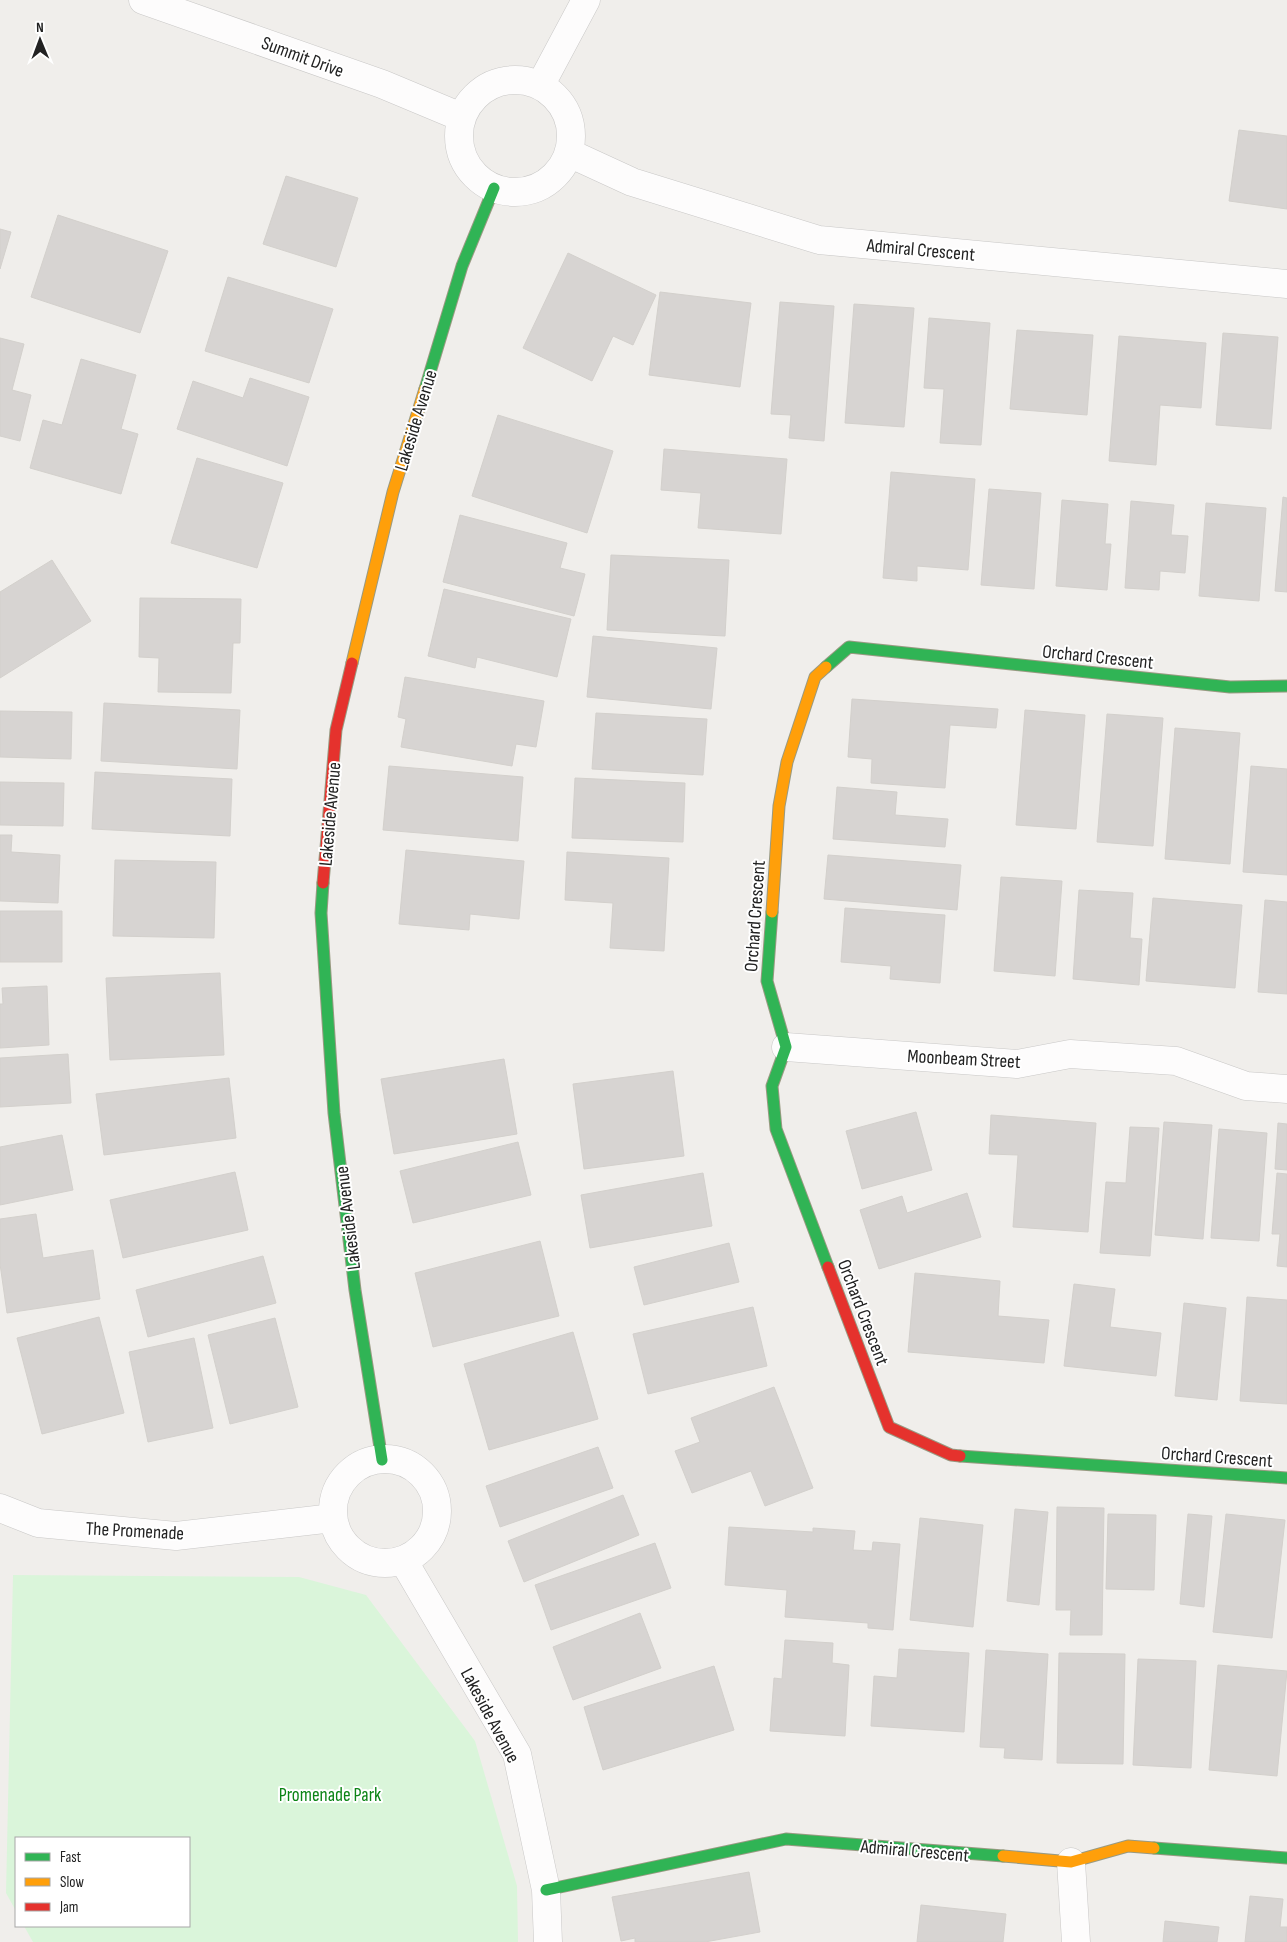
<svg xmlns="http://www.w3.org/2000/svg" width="1287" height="1942" font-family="'Sofia Sans Condensed',sans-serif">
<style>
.park{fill:#daf5da}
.building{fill:#d7d4d2;stroke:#d3d0cc}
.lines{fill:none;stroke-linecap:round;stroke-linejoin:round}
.street-casing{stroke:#c9c8c7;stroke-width:29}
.fast-casing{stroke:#999a82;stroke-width:13}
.slow-casing{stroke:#999a82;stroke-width:13}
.jam-casing{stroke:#999a82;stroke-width:13}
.street{stroke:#fdfcfc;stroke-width:28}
.fast{stroke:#30b455;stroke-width:11}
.slow{stroke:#ff9f0a;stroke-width:11}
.jam{stroke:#e5322d;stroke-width:11}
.labels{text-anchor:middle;stroke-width:4;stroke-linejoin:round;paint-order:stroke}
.street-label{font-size:19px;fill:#222;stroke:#fff}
.park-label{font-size:19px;fill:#0c8416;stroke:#fff}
</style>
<rect width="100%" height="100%" fill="#f0eeeb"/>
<path class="park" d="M13 1575 299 1577 366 1595 475 1741 517 1886 518 1942H33L24 1926H189V1838H16V1911L6 1893Z"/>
<path class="building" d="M1239 130 1287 136V209L1229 201Z
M286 176 358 198 336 267 263 244Z
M58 215 168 251 140 333 31 297Z
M0 229 11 232 0 269Z
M568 253 656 295 633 345 613 336 592 381 523 348Z
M228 277 333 309 309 383 205 351Z
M660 292 751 303 740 387 649 375Z
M780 302 834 306 824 441 789 438 791 415 771 414Z
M854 304 914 308 904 427 845 423Z
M929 318 990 323 981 445 940 443 944 389 924 388Z
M1017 330 1093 335 1087 415 1010 409Z
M1223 333 1278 337 1271 429 1216 425Z
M1119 336 1206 343 1201 408 1160 405 1156 465 1109 461Z
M0 338 24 344 12 390 31 395 20 441 0 436Z
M81 359 136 375 121 429 138 434 121 494 30 468 43 420 62 425Z
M250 378 309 397 287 466 177 429 193 381 243 398Z
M498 415 613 451 587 533 472 496Z
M664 449 787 459 781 534 698 528 701 493 661 490Z
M197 458 283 483 257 568 171 543Z
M891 472 975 479 968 570 917 566V581L883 578Z
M989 489 1041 493 1034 589 981 585Z
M1283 497 1287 498V592L1275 591Z
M1062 500 1108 504 1105 544H1111L1107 590 1056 586Z
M1131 501 1174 505 1171 535 1188 536 1185 573 1160 571 1159 590 1125 588Z
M1206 503 1266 508 1259 601 1199 596Z
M460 515 567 543 560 568 585 574 574 616 443 582Z
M611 555 729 560 725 636 607 630Z
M52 560 91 621 0 678V592Z
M444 589 571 619 557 677 477 657 475 668 428 656Z
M140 598 241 599 240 643H233L231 693 158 692 159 658 139 657Z
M593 636 717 648 711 709 587 697Z
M405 677 544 701 536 747 516 744 512 766 401 747 406 719 398 717Z
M852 699 998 709 996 728 950 725 945 788 871 783 872 759 848 757Z
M104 703 240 710 237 769 101 761Z
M1025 710 1085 715 1076 829 1016 825Z
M0 711 72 712 71 759 0 757Z
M596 713 707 719 703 775 592 769Z
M1107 714 1163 718 1153 846 1097 842Z
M1175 728 1240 733 1230 864 1165 859Z
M389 766 523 777 518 841 383 830Z
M1251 766 1287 769V875L1243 872Z
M95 772 232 779 230 836 92 829Z
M575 778 685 783 683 842 572 838Z
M0 782 64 783 63 826 0 825Z
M837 787 897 792 895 815 948 819 945 847 833 839Z
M0 835H12L11 852 60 855 58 903 0 901Z
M406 850 524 861 519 919 470 914 469 930 399 924Z
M567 852 669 858 664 951 610 948 613 903 565 900Z
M828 855 961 865 957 910 824 899Z
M115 860 216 862 214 938 113 936Z
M1001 877 1062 881 1055 976 994 971Z
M1079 890 1133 893 1130 938 1142 939 1139 985 1073 979Z
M1153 898 1242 905 1235 988 1146 981Z
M1265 900 1287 902V994L1258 992Z
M845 908 945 915 940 983 890 979 891 966 841 962Z
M0 911H62V962H0Z
M220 973 224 1055 110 1060 106 978Z
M47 986 49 1045 0 1048V1004H3L2 988Z
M68 1054 71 1103 0 1107V1058Z
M504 1059 517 1134 394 1154 381 1079Z
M673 1071 684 1156 584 1169 573 1084Z
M229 1078 236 1138 104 1155 96 1094Z
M916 1112 932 1170 862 1189 846 1131Z
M991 1115 1096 1123 1088 1232 1013 1227 1018 1155 989 1154Z
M1164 1122 1212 1125 1203 1239 1155 1235Z
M1278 1123 1287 1124V1170L1275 1169Z
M1130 1127 1159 1128 1150 1256 1100 1253 1106 1182 1126 1183Z
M1219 1129 1267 1133 1259 1241 1211 1238Z
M62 1135 73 1190 0 1205V1147Z
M518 1142 531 1195 413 1223 400 1171Z
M235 1172 248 1230 123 1258 110 1200Z
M703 1173 712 1226 590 1248 581 1195Z
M1277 1173 1287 1174V1267L1277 1266 1280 1234H1272Z
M967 1193 981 1237 879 1269 860 1210 902 1196 907 1213Z
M36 1214 43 1258 93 1250 100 1299 7 1313 0 1264V1219Z
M540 1241 559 1316 433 1347 415 1273Z
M729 1243 739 1282 644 1305 634 1267Z
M263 1256 276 1303 148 1337 136 1290Z
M915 1273 1000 1281 998 1316 1049 1320 1044 1363 908 1352Z
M1074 1284 1115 1289 1110 1327 1161 1333 1156 1376 1064 1366Z
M1247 1297 1287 1300V1404L1240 1401Z
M1184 1303 1226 1308 1217 1400 1175 1396Z
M753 1307 767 1366 648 1394 633 1334Z
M99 1317 124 1413 42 1434 17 1338Z
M275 1318 298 1407 230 1424 208 1335Z
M573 1332 598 1419 489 1450 464 1364Z
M194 1338 213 1428 148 1442 129 1352Z
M774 1387 813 1488 765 1506 751 1471 692 1493 675 1451 700 1442 691 1418Z
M598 1447 613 1488 500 1527 486 1486Z
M623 1495 639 1535 524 1582 508 1541Z
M1057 1507 1104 1508 1102 1635H1070L1071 1610H1056Z
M1015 1509 1048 1512 1039 1605 1007 1601Z
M1108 1514 1156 1515 1154 1590 1106 1589Z
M1188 1514 1212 1516 1204 1607 1180 1604Z
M1226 1514 1285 1520 1272 1638 1213 1632Z
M920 1518 983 1525 973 1627 910 1620Z
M729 1527 813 1532V1528L855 1531 853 1550 872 1551 873 1542 900 1544 893 1630 868 1628V1623L785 1617 787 1590 725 1585Z
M655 1543 671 1588 551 1630 535 1585Z
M640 1613 661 1668 573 1700 553 1647Z
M785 1640 833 1643 832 1663 849 1665 845 1736 770 1731 774 1678 782 1679Z
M899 1649 969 1653 964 1732 871 1726 874 1676 897 1678Z
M986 1650 1048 1654 1042 1760 1004 1758 1005 1748 980 1747Z
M1059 1653 1125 1654 1123 1764 1057 1763Z
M1138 1659 1196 1661 1191 1768 1133 1765Z
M1218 1665 1287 1671 1277 1776 1209 1770Z
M714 1666 734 1730 603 1770 584 1707Z
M749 1872 760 1932 705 1942H635V1938L621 1941 612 1897Z
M1250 1896 1283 1899 1280 1927H1287V1942H1245Z
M921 1905 1006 1914 1003 1942H917Z
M1165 1921 1219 1927 1217 1942H1163Z"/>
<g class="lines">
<g class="street-casing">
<path id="street" d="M143 0 382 84 461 117
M459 136a56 56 0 1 1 112 0a56 56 0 1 1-112 0Z
M540 86 586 0
M569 153 632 182 819 240 1287 284
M786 1047 1017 1064 1070 1054 1176 1061 1246 1086 1287 1089
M333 1511a52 52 0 1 1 104 0a52 52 0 1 1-104 0Z
M0 1508 38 1523 176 1536 333 1518
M403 1560 517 1754 546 1890 548 1942
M1071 1862 1076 1942"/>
</g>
<g class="fast-casing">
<path id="fast" d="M425 389 462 266 494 188
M826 667 849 647 1230 687 1287 686
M323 883 321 913 334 1113 355 1290 382 1460
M772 912 767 981 786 1047 772 1086 776 1129 828 1267
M960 1456 1287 1478
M1154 1848 1287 1858
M546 1890 786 1839 1003 1856"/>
</g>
<g class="slow-casing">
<path id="slow" d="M352 663 393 492 425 389
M772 912 779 806 787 762 815 677 826 667
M1003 1856 1071 1862 1128 1846 1154 1848"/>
</g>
<g class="jam-casing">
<path id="jam" d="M323 883 336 730 352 663
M828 1267 889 1427 951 1455 960 1456"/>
</g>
<use href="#street" class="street"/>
<use href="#fast" class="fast"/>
<use href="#slow" class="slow"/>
<use href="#jam" class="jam"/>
</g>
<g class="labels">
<g class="street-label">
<text transform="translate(303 56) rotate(20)" y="7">Summit Drive</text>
<text transform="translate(921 249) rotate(5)" y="7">Admiral Crescent</text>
<text transform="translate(415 420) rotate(-73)" y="7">Lakeside Avenue</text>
<text transform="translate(1098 656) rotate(6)" y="7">Orchard Crescent</text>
<text transform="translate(329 814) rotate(-85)" y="7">Lakeside Avenue</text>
<text transform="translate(754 916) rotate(-86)" y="7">Orchard Crescent</text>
<text transform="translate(964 1058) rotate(3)" y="7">Moonbeam Street</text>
<text transform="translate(347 1218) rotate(-97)" y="7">Lakeside Avenue</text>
<text transform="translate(864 1312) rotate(69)" y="7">Orchard Crescent</text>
<text transform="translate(1217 1456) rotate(4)" y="7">Orchard Crescent</text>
<text transform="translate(135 1530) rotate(3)" y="7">The Promenade</text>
<text transform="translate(491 1715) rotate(62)" y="7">Lakeside Avenue</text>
<text transform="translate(915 1850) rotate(5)" y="7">Admiral Crescent</text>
</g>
<g class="park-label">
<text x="330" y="1801">Promenade Park</text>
</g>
</g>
<rect x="15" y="1837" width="175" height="90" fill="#ffffff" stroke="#a7a7a7"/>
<rect x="25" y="1853" width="25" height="8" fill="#30b455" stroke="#a7a7a7"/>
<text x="60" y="1862" font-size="15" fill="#222222">Fast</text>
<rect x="25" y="1878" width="25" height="8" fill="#ff9f0a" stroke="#a7a7a7"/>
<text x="60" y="1887" font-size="15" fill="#222222">Slow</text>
<rect x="25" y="1903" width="25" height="8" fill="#e5322d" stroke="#a7a7a7"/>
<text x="60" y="1912" font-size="15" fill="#222222">Jam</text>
<g transform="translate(40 40) rotate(359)" stroke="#ffffff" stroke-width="4" paint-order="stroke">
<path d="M0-4L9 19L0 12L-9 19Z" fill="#222222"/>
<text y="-8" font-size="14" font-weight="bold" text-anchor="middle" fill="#222222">N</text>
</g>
</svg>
